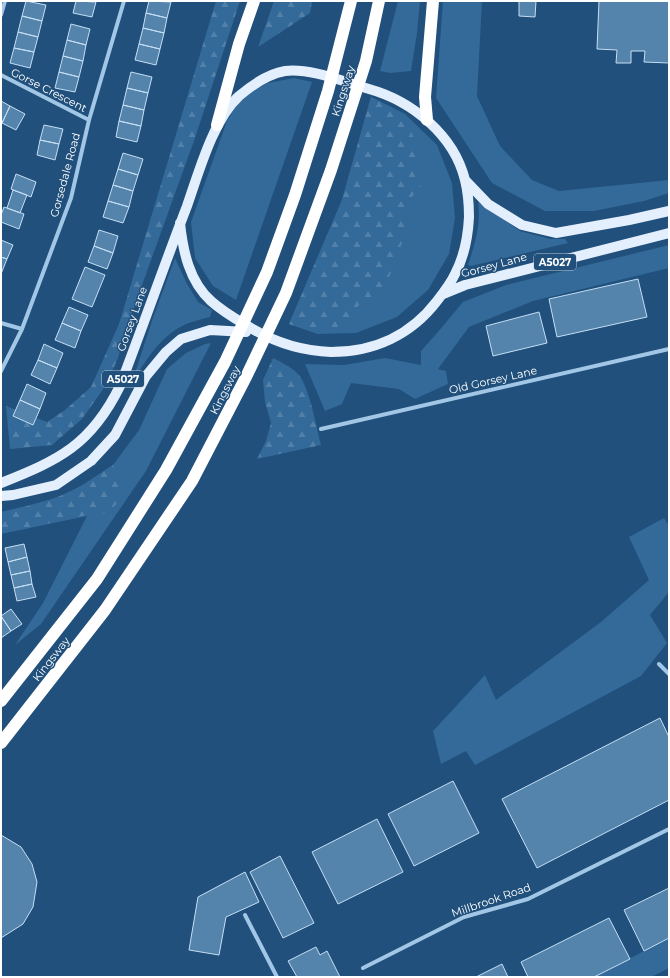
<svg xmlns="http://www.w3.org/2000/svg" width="670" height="978" font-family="Montserrat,sans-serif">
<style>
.green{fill:#336a99}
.forest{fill:url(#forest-firs)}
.building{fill:#5483ab;stroke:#c5dff5}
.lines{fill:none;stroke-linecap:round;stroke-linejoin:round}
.street{stroke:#a2c7e6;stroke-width:4}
.primary{stroke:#e3effd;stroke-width:10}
.highway{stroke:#fff;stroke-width:12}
.labels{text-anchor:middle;stroke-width:3;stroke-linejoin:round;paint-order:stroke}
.shield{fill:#20507b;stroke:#bccad7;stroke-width:1}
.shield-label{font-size:10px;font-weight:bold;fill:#fff}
.street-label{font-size:11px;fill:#fff;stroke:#20507b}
</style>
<defs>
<pattern id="forest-firs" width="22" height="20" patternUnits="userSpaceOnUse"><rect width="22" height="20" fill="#336a99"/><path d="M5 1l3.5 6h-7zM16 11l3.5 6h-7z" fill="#5280a8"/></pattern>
</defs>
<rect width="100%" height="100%" fill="#20507b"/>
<path class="green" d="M398 1H420L417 33 411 71 390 73 380 71Z
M443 1H482L477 96 500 146 532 180 559 191 669 180V193L644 201 594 211H545L492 183 436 98Z
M294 78 312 82 236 300 213 286 195 258 191 222 227 121 242 97 268 83Z
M371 97 405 114 437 145 452 183 455 218 449 254 428 290 397 317 356 333 318 334 289 324 342 200Z
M478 202 520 231 550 239H565L568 243 471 266 468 265C475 244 481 224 478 202Z
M669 245V268L533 301 469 327 438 369 446 371 448 384 415 399 399 389 351 383 342 404 325 411 305 364 344 365 385 358 421 365V351L437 333 463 302 506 285Z
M175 258 186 282 198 302 212 310 210 317C202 319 194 321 186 324 160 336 145 361 131 385L153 318Z
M211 343 146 471 41 624 15 645 43 603 87 516 1 534V512L26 506 56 498 83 485 113 465 139 430 167 369 186 353 205 344Z
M664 518 669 526V592L650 615 667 643 641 676 475 765 466 751 441 764 433 731 485 675 496 700 601 622 649 580 629 537Z
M669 938V968L651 977H594Z"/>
<path class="forest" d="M216 1H240L195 138 128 324 118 358 106 385 82 419 52 445 10 449 6 406 47 422 65 410 91 387 119 324Z
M274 1H312L310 13 258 47Z
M371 97 405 114 418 150 421 187 407 202 410 222 388 280 385 297 359 305 345 324 318 334 289 324 342 200Z
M273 358C281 362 293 368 299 375 310 390 316 426 321 445L257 459 266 441 271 423 265 402 263 380Z
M113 465 121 481 119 501 109 512 87 515 9 532 1 529V512C29 506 59 500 84 484 94 478 103 471 113 465Z"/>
<path class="building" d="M26 1 46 5 42 21 22 16Z
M76 1 96 2 92 17 73 13Z
M149 1 171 2 167 18 146 13Z
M519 1H536L535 17 519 16Z
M599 1H669V63L644 62 645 51H631V63H616L617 50 597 49Z
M146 13 167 18 164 33 143 28Z
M22 16 42 21 38 37 18 32Z
M71 24 90 29 86 45 67 40Z
M143 28 164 33 160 49 139 44Z
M18 32 38 37 34 52 14 48Z
M67 40 86 45 83 61 63 56Z
M139 44 160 49 156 65 135 60Z
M14 48 34 52 30 68 10 63Z
M63 56 83 61 79 77 59 72Z
M59 72 79 77 75 92 55 88Z
M131 72 152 77 148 93 127 88Z
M127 88 148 93 144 110 123 105Z
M1 101 10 106 2 123 1 122Z
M123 105 144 110 141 126 119 121Z
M10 106 25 114 16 130 2 123Z
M119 121 141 126 137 142 116 137Z
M44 125 63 129 59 144 40 140Z
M40 140 59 144 55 160 37 155Z
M123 153 143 159 138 175 118 169Z
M118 169 138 175 133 191 113 185Z
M16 174 36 182 31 197 11 189Z
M113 185 133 191 129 207 108 201Z
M13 190 27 195 20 213 7 208Z
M108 201 129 207 123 223 103 217Z
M4 207 24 214 19 229 1 222V215Z
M99 230 118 236 113 253 94 246Z
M1 240 13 245 7 259 1 257Z
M94 246 113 253 107 269 88 262Z
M1 257 7 259 1 274Z
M85 267 105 275 92 307 72 299Z
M638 279 647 317 557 337 549 299Z
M69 307 88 315 81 331 62 323Z
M539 312 547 343 493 356 486 326Z
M62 323 81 331 75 348 55 340Z
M44 344 63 353 57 368 38 360Z
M38 360 57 368 50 384 31 375Z
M27 384 46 393 40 409 20 400Z
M20 400 40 409 33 425 13 416Z
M24 544 27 557 8 562 5 548Z
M27 557 30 571 11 575 8 562Z
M30 571 32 584 14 588 11 575Z
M32 584 36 597 17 601 14 588Z
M11 609 22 624 11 631 1 616Z
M1 616 11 631 1 638Z
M660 718 669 737V800L537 868 502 799Z
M453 781 479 833 414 866 388 814Z
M377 819 403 872 338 904 312 852Z
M1 835 21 847 32 864 37 882 33 907 23 924 1 938Z
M280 856 314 923 283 938 250 872Z
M245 872 259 902 226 917 219 955 189 950 198 897Z
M669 888V938L644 951 624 910Z
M609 918 630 959 594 977H528L521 962Z
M316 947 320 955 327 951 340 977H297L288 961Z
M502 964 508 977H476Z"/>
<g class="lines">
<path class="street" d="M1 15 5 1
M1 75 89 120
M1 323 22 329
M1 371 22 329 71 198 89 120 124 1
M321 429 669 349
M659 664 669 674
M245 915 277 977
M363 968 464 917 528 899 669 829"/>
<path class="primary" d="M465 180 488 204 522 225 556 233 629 220 669 211
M443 294 465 285 669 233
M1 483C59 460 91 445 120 386 143 326 164 266 187 206 199 172 213 120 239 96 252 85 267 74 285 71 311 68 344 82 369 89 412 101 454 135 465 180 468 192 469 205 469 217 468 237 464 257 455 274 451 283 444 292 437 301 411 335 374 352 331 352 301 351 271 341 246 325 234 318 221 310 211 301 189 281 183 251 180 223
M1 496 13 495 56 485 91 461 115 435 146 376 166 352 181 339 210 330 246 332"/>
<path class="highway" d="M427 120 425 97 433 1
M217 125 239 44 254 1
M1 701 97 579 166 470 225 362 267 272 295 195 328 91 351 1
M1 743 105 610 192 481 246 377 286 293 331 170 366 61 379 1"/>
</g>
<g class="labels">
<g class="shield">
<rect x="534" y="254" width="42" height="16" rx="3"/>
<rect x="102" y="371" width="42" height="16" rx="3"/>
</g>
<g class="shield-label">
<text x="555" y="266">A5027</text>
<text x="123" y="383">A5027</text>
</g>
<g class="street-label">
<text transform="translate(49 90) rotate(27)" y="4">Gorse Crescent</text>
<text transform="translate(343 91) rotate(-72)" y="4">Kingsway</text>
<text transform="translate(65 175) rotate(-75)" y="4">Gorsedale Road</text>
<text transform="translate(494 265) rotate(-15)" y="4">Gorsey Lane</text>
<text transform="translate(132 319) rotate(-70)" y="4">Gorsey Lane</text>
<text transform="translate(493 380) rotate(-13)" y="4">Old Gorsey Lane</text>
<text transform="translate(225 390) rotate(-63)" y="4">Kingsway</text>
<text transform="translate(51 659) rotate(-52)" y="4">Kingsway</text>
<text transform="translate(491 900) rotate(-19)" y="4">Millbrook Road</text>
</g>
</g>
<rect width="670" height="978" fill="none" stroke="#ffffff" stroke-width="4"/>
</svg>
